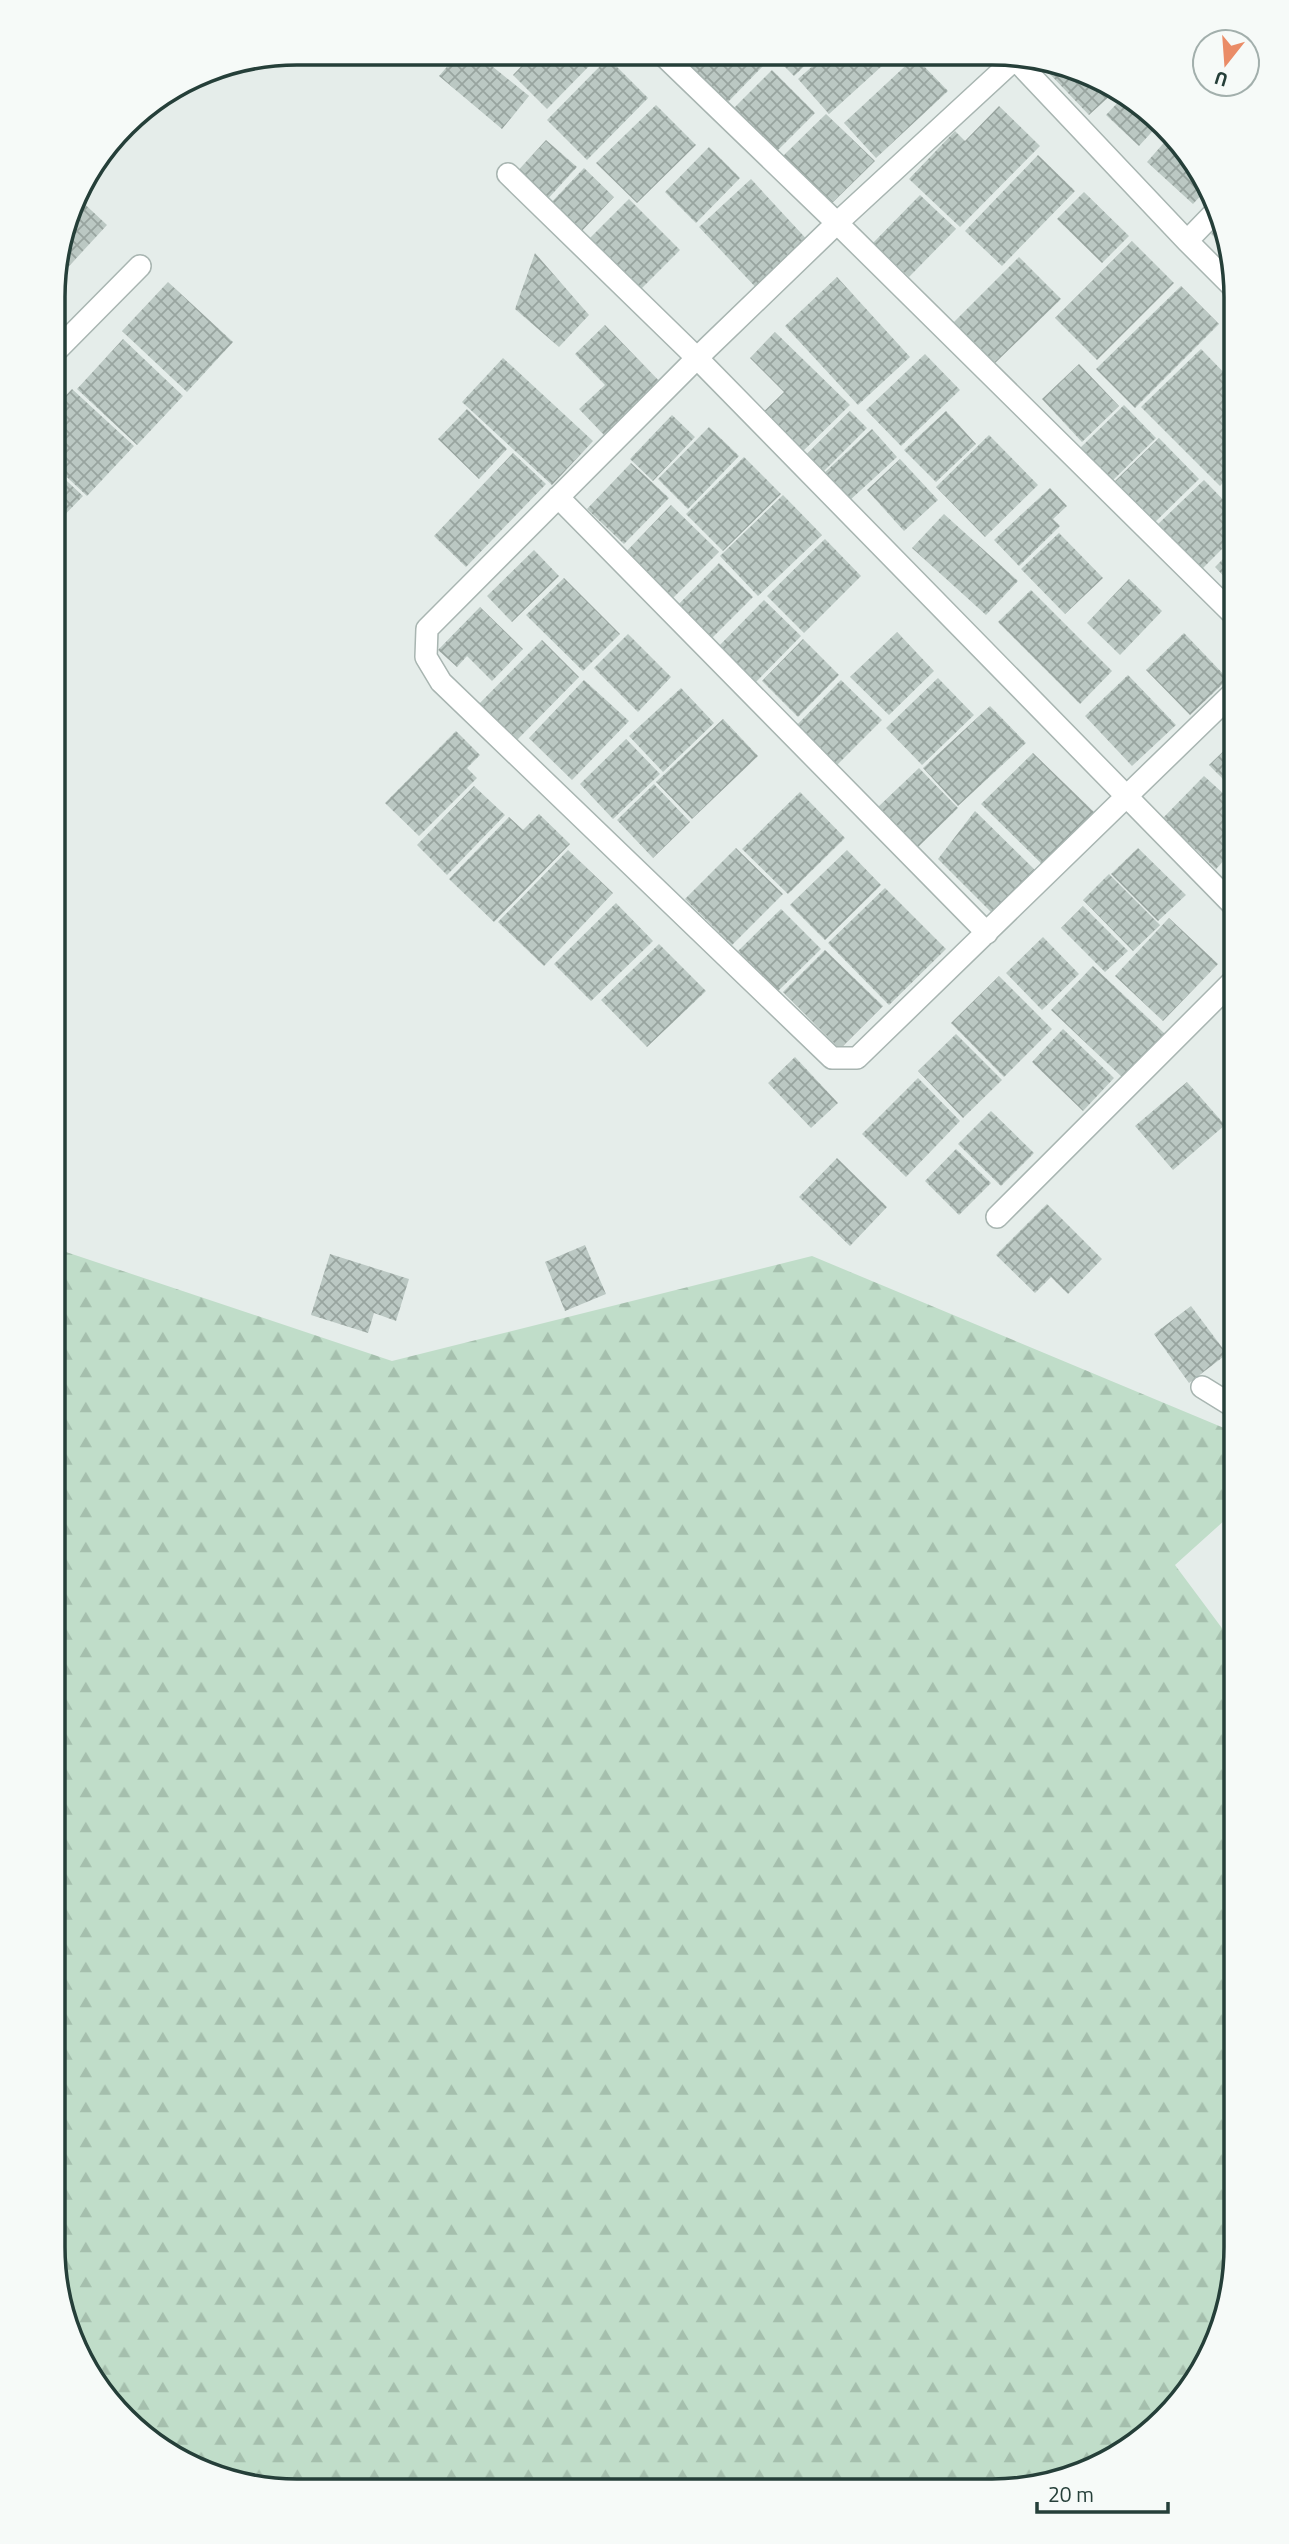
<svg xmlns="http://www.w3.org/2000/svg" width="1289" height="2544" font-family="'Titillium Web',sans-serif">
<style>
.forest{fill:url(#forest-firs)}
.building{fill:url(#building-cross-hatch)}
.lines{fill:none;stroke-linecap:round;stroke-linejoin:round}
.lane-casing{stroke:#a8b5b1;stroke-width:24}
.street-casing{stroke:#a8b5b1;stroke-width:24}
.lane{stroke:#fff;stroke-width:21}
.street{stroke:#fff;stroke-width:21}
.rim{fill:none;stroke:#253f39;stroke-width:3.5}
</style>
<defs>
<pattern id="forest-firs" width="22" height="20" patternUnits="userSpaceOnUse" patternTransform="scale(1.75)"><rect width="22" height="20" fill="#c0ddc9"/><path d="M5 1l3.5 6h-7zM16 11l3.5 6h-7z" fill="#a5bfad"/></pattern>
<pattern id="building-cross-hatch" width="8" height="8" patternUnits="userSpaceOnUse" patternTransform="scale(1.75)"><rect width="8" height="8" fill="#bbc8c3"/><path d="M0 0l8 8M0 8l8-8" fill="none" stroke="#98a49f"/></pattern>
</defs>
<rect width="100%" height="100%" fill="#e5edea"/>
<path class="forest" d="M54 1248 392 1361 812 1256 1236 1433V1510L1175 1565 1236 1647V2264L1218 2340 1186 2396 1128 2450 1070 2479 992 2491 264 2489 189 2466 136 2431 65 2325 53 2247Z"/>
<path class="building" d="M458 54H477L529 96 502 129 439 76Z
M533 54H591L596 59 547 109 513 75Z
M676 55H760L767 62 726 104Z
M773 55 815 56 794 76Z
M824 56H893L829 114 798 79Z
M915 57 948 91 876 158 844 123Z
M608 58 648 98 587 160 547 120Z
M1053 64 1092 83 1113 93 1089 115 1046 70Z
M772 70 815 113 772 156 729 113Z
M1122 98 1153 113 1160 123 1139 146 1106 115Z
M656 105 696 145 637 203 596 163Z
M999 106 1040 146 960 227 909 179 955 131 965 141Z
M826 114 875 161 826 209 778 161Z
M1169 137 1205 191 1193 204 1147 162Z
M546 140 577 167 544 203 514 175Z
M709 147 740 178 696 223 665 192Z
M1038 155 1075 191 1002 266 965 231Z
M584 168 614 197 578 235 547 207Z
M751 179 812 245 761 293 699 227Z
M1084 192 1129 236 1102 263 1057 219Z
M920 195 956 229 909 277 873 243Z
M76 196 107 225 58 278 55 275V265Z
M629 199 680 250 635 295 584 244Z
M1224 220 1226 231 1229 251 1211 234Z
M1132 241 1174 283 1097 360 1055 318Z
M535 253 589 315 559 347 515 309Z
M1019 257 1061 299 994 364 953 323Z
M837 277 910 357 858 405 785 326Z
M168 282 233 342 187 392 122 331Z
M1181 286 1219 324 1135 408 1096 369Z
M605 325 663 385 607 438 579 409 605 385 575 354Z
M775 332 850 405 797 457 758 417 784 392 750 358Z
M123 339 183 396 137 445 77 389Z
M1201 349 1236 385V469L1220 486 1141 407Z
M925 354 960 390 901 446 866 410Z
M503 358 593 441 552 485 462 402Z
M1079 364 1119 406 1082 442 1042 399Z
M72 389 134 446 87 496 54 465V408Z
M1124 405 1156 438 1108 485 1076 452Z
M467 409 507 449 479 479 438 439Z
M850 411 867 428 821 474 804 457Z
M946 411 976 444 936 482 904 450Z
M672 415 695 437 653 481 630 459Z
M709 427 739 456 688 509 658 479Z
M872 429 897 457 849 501 823 474Z
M989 435 1038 485 985 537 936 487Z
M1159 438 1199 479 1152 525 1112 484Z
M513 453 546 484 466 567 434 536Z
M744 457 781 494 723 551 686 514Z
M900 459 938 500 904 531 867 490Z
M631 463 669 498 624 544 587 509Z
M54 469 83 496 54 526Z
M1204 480 1236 513V535L1199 572 1155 527Z
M1050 488 1067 506 1053 519 1060 526 1019 566 994 540Z
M783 495 822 535 758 596 720 556Z
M671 505 719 552 669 602 622 556Z
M944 514 1018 581 986 615 912 548Z
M1059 533 1103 578 1065 614 1021 569Z
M825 539 861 576 804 633 767 596Z
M1236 546V589L1215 567Z
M534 550 559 576 512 622 487 596Z
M719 563 753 597 708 642 674 609Z
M564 578 620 634 583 671 526 615Z
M1129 579 1162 611 1120 655 1087 623Z
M1031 590 1112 671 1080 704 998 622Z
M764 600 801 636 754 684 717 648Z
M480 607 523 649 492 681 467 656 457 667 438 650Z
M897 632 934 671 889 715 850 677Z
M1184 633 1228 679 1190 715 1146 670Z
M628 634 671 677 638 712 594 668Z
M803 639 839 675 798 717 762 681Z
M542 640 579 677 517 740 479 704Z
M1128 675 1176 725 1132 766 1085 716Z
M938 678 974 715 922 765 886 728Z
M584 680 629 721 572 780 529 738Z
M841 680 882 720 834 768 794 728Z
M681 688 714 723 663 772 629 736Z
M990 706 1026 743 958 806 923 768Z
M723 719 758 756 692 819 656 782Z
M456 731 480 755 467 768 477 778 419 836 385 803Z
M626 739 660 774 613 819 580 784Z
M1236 739V792L1209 765Z
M1033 753 1095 813 1043 865 981 804Z
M919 768 958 808 917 848 877 808Z
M1204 776 1236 805V847L1216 869 1163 818Z
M654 784 690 822 653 858 617 820Z
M474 786 505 815 447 875 417 845Z
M800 792 845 838 788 894 742 849Z
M975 811 1035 870 993 914 938 859Z
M539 814 570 844 494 922 449 879 509 817 523 830Z
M736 848 783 894 732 945 685 899Z
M1138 848 1186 895 1158 921 1111 874Z
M568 850 613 893 544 966 498 922Z
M847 850 881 885 825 940 790 905Z
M1109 874 1160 925 1133 951 1083 900Z
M885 888 946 949 889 1005 828 943Z
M616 903 653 941 591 1001 554 964Z
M1083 906 1128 951 1105 972 1061 928Z
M781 909 821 949 778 991 738 951Z
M1169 918 1218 964 1163 1021 1115 976Z
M1043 937 1079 974 1042 1010 1006 973Z
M659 944 706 991 647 1047 601 1000Z
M825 950 883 1006 840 1049 783 992Z
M1093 966 1165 1034 1123 1078 1051 1010Z
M999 976 1052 1029 1004 1077 951 1023Z
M1063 1029 1114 1078 1083 1111 1032 1062Z
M956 1034 1002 1080 963 1118 918 1071Z
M795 1057 838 1103 811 1128 768 1083Z
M918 1078 960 1121 906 1177 862 1134Z
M1187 1082 1225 1125 1173 1170 1135 1126Z
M991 1111 1034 1153 1001 1186 958 1144Z
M956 1149 991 1183 959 1215 925 1181Z
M837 1158 887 1207 850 1246 799 1197Z
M1047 1204 1102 1259 1068 1294 1051 1277 1035 1293 996 1255Z
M585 1245 606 1294 565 1311 545 1262Z
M330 1254 409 1279 396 1321 374 1313 368 1333 311 1315Z
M1191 1306 1227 1354 1189 1383 1154 1334Z"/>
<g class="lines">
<g class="lane-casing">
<path id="lane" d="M54 353 140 266"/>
</g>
<g class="street-casing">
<path id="street" d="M663 55 837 223 1236 617
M1013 57 1187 241 1235 289
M1015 59 837 223 697 358 427 629 426 657 441 682 832 1058H857L1236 690
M508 174 697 358 1236 908
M1187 241 1218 209
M558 497 987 933
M997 1217 1236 978
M1202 1387 1236 1408"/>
</g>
<use href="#lane" class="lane"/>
<use href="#street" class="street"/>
</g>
<path d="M0 0H1289V2544H0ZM297 65H992A232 232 0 0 1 1224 297V2247A232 232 0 0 1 992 2479H297A232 232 0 0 1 65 2247V297A232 232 0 0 1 297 65Z" fill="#f6faf8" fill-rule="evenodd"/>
<path class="rim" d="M297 65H992A232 232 0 0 1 1224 297V2247A232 232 0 0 1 992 2479H297A232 232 0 0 1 65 2247V297A232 232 0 0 1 297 65Z"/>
<g transform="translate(1226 63) rotate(197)"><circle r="33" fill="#f6faf8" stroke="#a2afac" stroke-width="2"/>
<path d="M0-5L12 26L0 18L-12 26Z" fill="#ea8c67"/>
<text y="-10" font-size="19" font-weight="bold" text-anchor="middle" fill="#253f39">U</text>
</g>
<path d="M1037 2502v10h131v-10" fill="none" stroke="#253f39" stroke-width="3.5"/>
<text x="1048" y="2502" font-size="21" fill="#253f39" stroke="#f6faf8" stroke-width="5" paint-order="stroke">20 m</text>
</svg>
